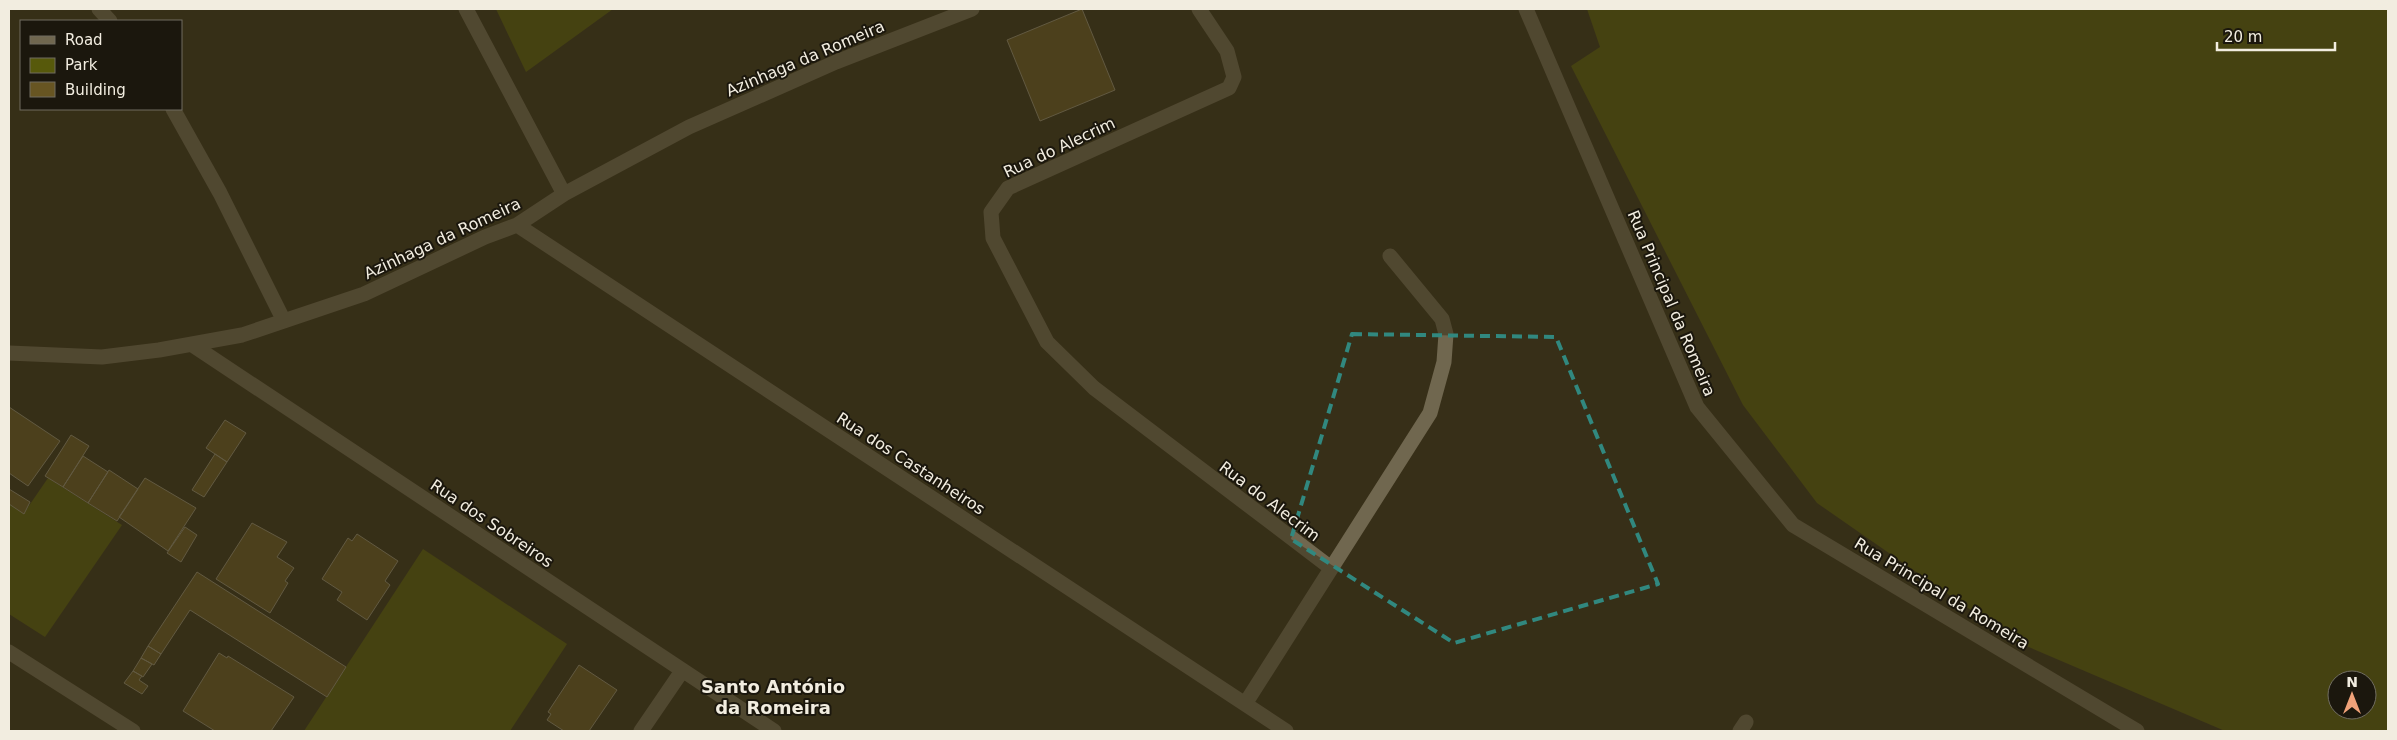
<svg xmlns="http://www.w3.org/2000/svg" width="2397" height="740" font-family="'DejaVu Sans',sans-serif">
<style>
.green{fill:#57590b;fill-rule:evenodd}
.building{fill:#675522;stroke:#958c73}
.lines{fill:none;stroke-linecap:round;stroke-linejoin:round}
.minor{stroke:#70674f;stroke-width:15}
.marked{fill:none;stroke:#31887f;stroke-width:4;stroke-dasharray:10 6;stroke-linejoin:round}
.labels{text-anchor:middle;stroke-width:4;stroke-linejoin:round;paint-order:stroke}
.street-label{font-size:16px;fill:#f2ede0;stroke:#1b170d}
.neighbourhood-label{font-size:18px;font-weight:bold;fill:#f2ede0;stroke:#1b170d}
</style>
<rect width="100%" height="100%" fill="#372f18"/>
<path class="green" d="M496 9H613L526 72Z
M1587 9H2388V731H2225L2017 642 1817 503 1743 405 1571 66 1600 47ZM2337 680H2367V710H2337Z
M48 478 122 525 45 637 9 614V504L24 513Z
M423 549 567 644 510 731H304Z"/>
<path class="building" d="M1082 9 1115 90 1040 121 1007 40Z
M9 407 60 441 28 486 9 473Z
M225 420 246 433 227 462 206 448Z
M71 435 89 446 63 487 45 476Z
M215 454 227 462 204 497 192 490Z
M83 456 108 472 88 503 63 487Z
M109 470 138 489 117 521 88 503Z
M145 478 196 508 168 551 119 517Z
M9 489 30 502 24 514 9 504Z
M252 523 287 542 277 557 294 568 285 581 288 583 270 613 216 579Z
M185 527 197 535 181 562 167 553Z
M357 534 398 561 385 581 390 585 367 620 337 600 342 592 322 579 348 538 352 541Z
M197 572 346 667 327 697 190 610 161 654 148 646Z
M148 646 161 654 154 665 141 658Z
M219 653 227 658 228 656 294 697 271 731H215L183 711Z
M141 658 152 664 143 677 133 671Z
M579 665 617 690 589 731H564L547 720 551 714 548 712Z
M133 671 142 676 139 680 148 686 142 694 124 683Z"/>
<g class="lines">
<path class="minor" d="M99 9 110 21
M466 9 564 194
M1199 9 1227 51 1234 77 1229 88 1008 188 991 212 993 238 1047 342 1094 388 1331 568
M1526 9 1697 407 1793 525 2137 731
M173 109 220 193 284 321
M517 225 1286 731
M191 344 774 731
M9 353 102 357 159 350 242 335 364 294 485 237 517 225 564 194 689 127 836 62 972 9
M9 652 133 731
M1245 704 1430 413 1444 362 1446 334 1442 319 1390 256
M641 731 682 671
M1740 731 1746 722"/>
</g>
<path d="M0 0H2397V740H0ZM1352 334 1556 337 1658 584 1454 643 1291 539Z" fill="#372f18" fill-opacity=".55" fill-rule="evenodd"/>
<path class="marked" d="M1352 334 1556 337 1658 584 1454 643 1291 539Z"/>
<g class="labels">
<g class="street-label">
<text transform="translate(805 58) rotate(-23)" y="6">Azinhaga da Romeira</text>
<text transform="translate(1059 147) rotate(-25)" y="6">Rua do Alecrim</text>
<text transform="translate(442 238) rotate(-25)" y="6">Azinhaga da Romeira</text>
<text transform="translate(1672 303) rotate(67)" y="6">Rua Principal da Romeira</text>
<text transform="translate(911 463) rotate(33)" y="6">Rua dos Castanheiros</text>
<text transform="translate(1270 501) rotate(37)" y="6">Rua do Alecrim</text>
<text transform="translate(492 523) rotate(34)" y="6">Rua dos Sobreiros</text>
<text transform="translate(1942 593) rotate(31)" y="6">Rua Principal da Romeira</text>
</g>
<g class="neighbourhood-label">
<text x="773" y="693">Santo António<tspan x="773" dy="21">da Romeira</tspan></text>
</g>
</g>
<rect width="2397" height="740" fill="none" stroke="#f2ede0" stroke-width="20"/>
<rect x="20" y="20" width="162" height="90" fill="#1b170d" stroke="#716d61"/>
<rect x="30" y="36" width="25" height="8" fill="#70674f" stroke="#716d61"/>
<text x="65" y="45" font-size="15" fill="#f2ede0">Road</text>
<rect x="30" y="58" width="25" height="15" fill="#57590b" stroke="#716d61"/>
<text x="65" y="70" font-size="15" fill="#f2ede0">Park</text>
<rect x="30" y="82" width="25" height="15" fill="#675522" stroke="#716d61"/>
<text x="65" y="95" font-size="15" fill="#f2ede0">Building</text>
<g transform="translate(2352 695)"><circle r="24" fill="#1b170d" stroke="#716d61"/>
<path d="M0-4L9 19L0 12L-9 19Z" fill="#f0a279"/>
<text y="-8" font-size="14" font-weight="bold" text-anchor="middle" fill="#f2ede0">N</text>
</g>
<path d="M2217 42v8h118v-8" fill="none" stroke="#f2ede0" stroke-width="2.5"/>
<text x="2224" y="42" font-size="15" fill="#f2ede0" stroke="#1b170d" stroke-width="4" paint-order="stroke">20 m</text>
</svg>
